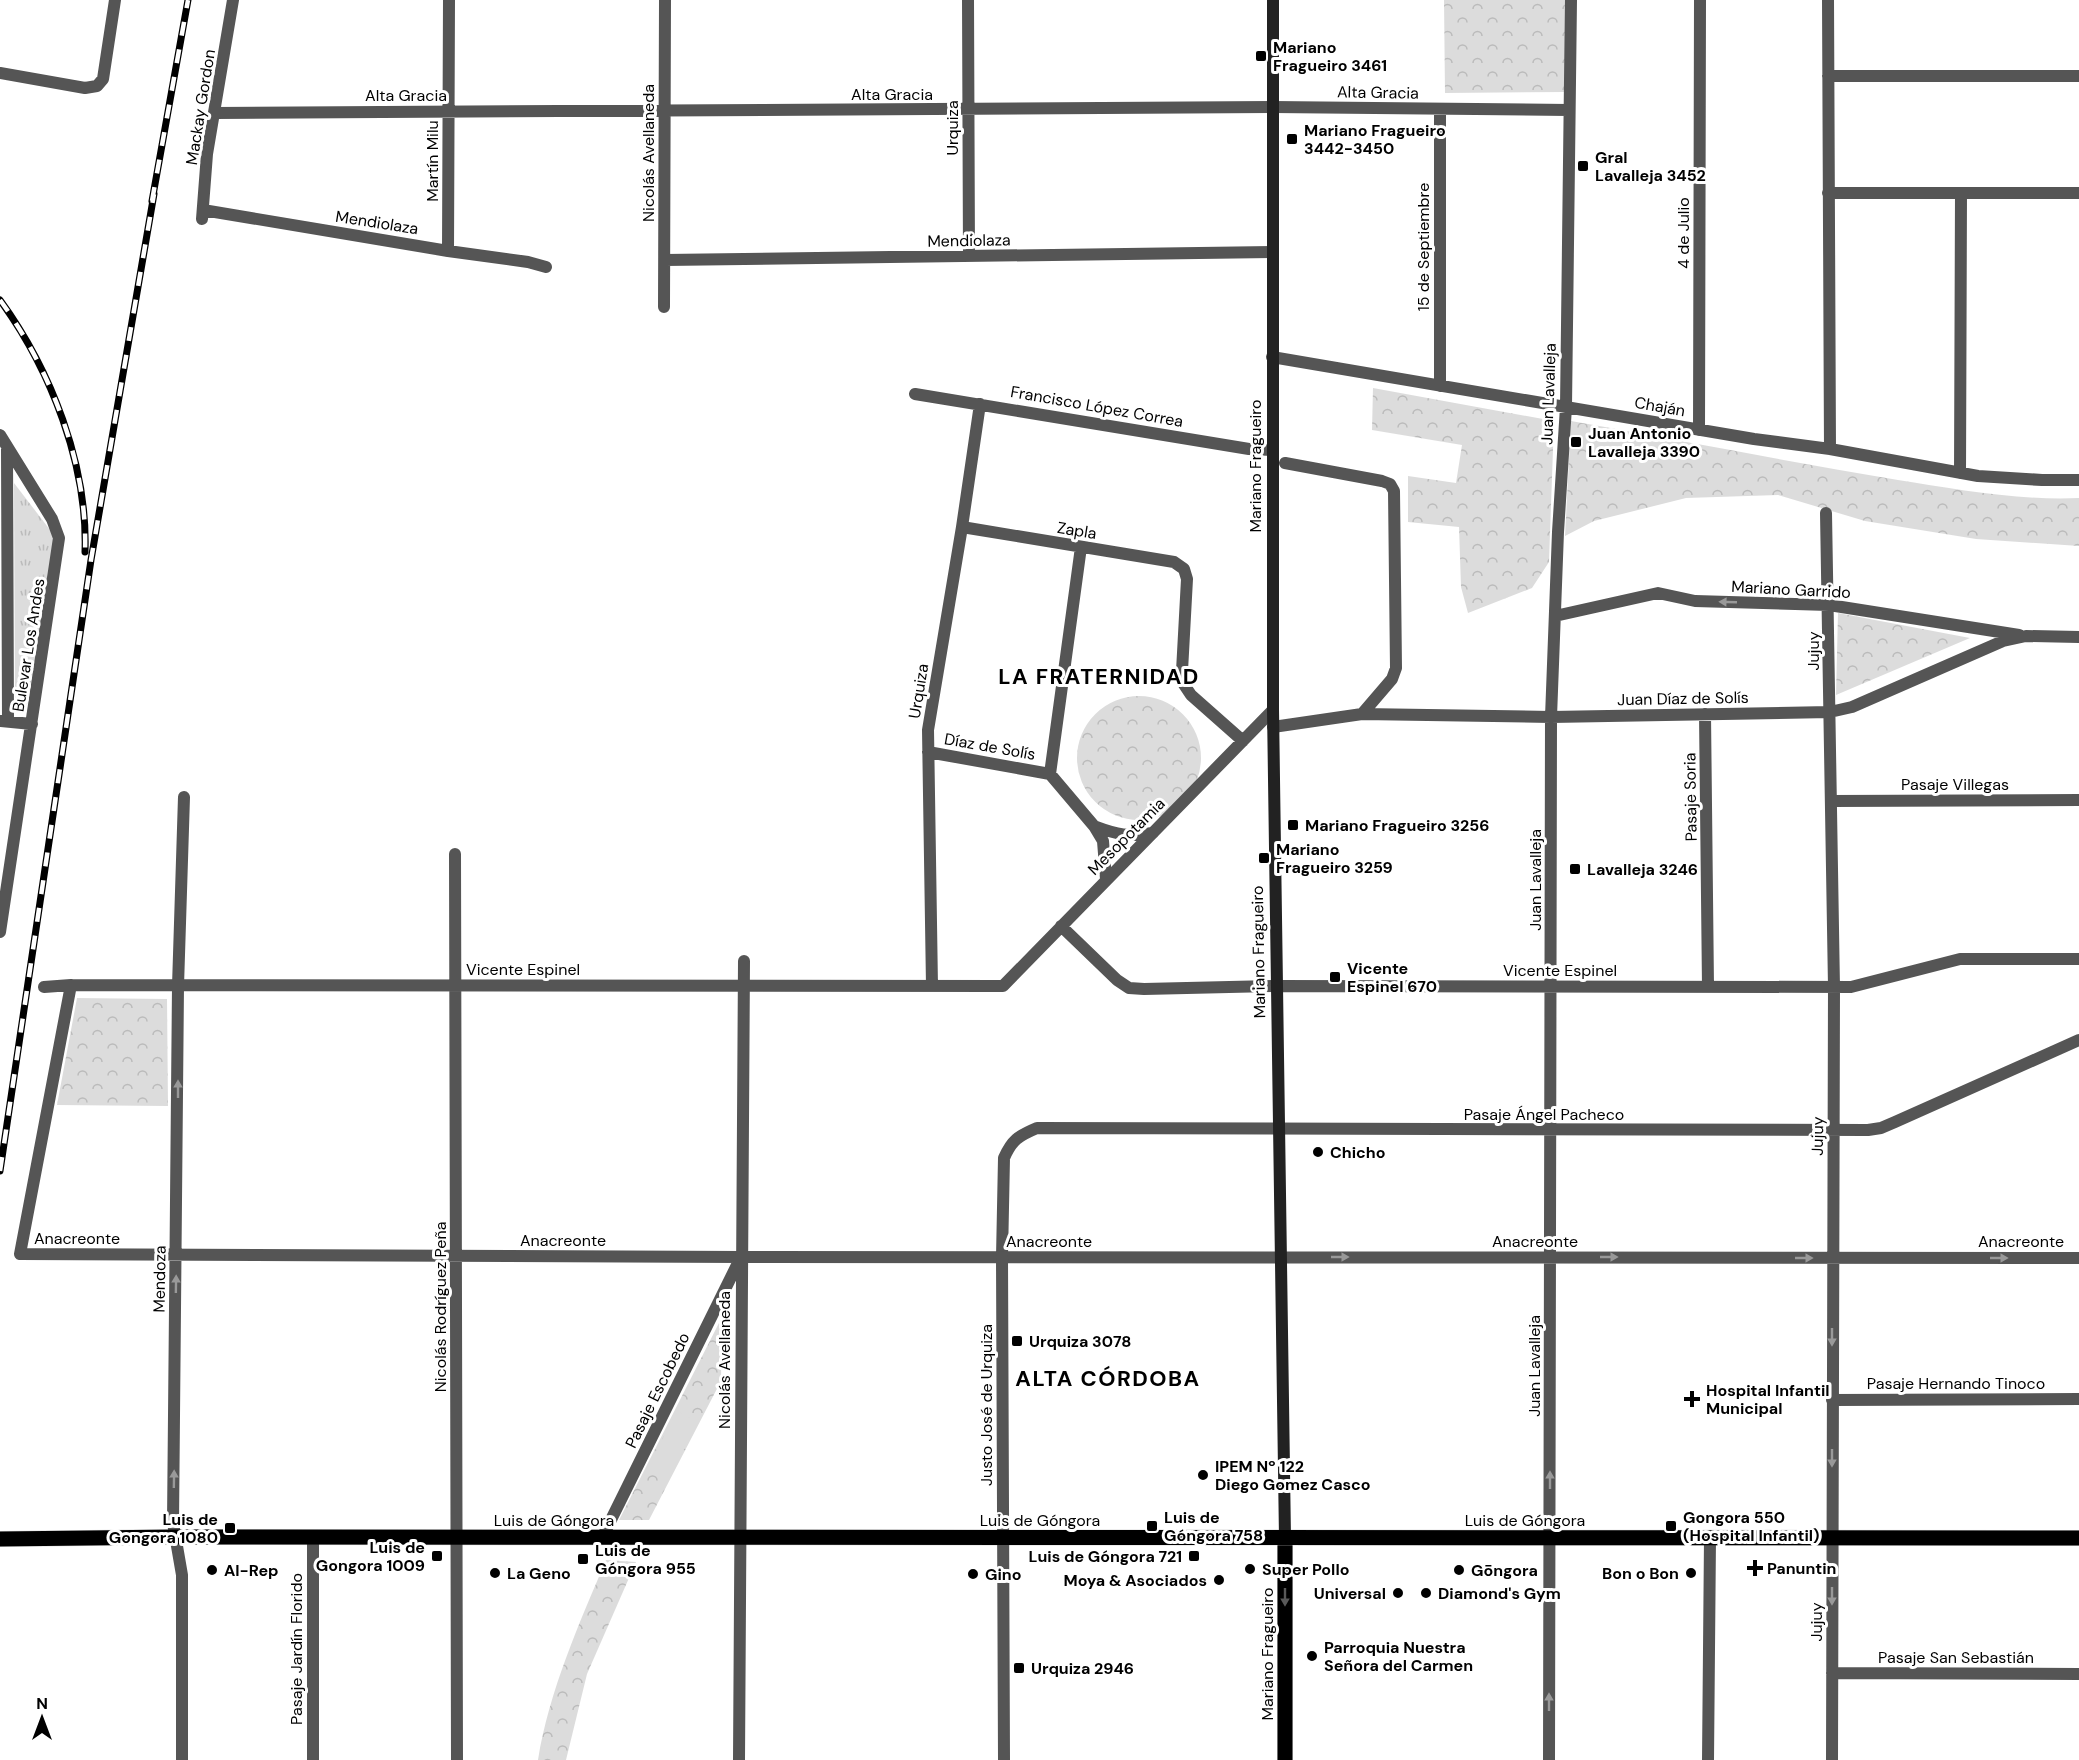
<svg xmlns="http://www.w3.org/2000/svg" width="2079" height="1760" font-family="'DM Sans',sans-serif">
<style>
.grass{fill:url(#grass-tufts)}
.park{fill:url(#park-crowns)}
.garden{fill:#dcdcdc}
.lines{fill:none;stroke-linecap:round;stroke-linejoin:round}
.primary-casing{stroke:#dbdbdb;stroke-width:16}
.minor{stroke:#555;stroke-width:12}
.tertiary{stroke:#555;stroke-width:12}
.secondary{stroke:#222;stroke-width:12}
.primary{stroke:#000;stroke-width:15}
.rail-casing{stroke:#000;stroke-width:7}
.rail{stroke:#fff;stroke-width:4.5;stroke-dasharray:14;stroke-linecap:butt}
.oneway{fill:#999}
.oneway2{fill:#595959}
.poi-dot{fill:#000;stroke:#fff;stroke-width:2}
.labels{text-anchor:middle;stroke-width:6;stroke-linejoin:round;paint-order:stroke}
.poi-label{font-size:16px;font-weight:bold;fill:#000;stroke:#fff;text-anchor:start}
.street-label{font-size:16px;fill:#000;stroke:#fff}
.district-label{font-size:22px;font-weight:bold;letter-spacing:1.5px;fill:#000;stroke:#fff}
</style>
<defs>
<pattern id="grass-tufts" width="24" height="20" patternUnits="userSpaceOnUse" patternTransform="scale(1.5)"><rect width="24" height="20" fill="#dcdcdc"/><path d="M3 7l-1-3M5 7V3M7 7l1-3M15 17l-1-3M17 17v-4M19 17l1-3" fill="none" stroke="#bbb"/></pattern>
<pattern id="park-crowns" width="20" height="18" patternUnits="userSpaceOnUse" patternTransform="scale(1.5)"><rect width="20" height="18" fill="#dcdcdc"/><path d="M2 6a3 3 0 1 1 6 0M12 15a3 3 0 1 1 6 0" fill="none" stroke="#bbb"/></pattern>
</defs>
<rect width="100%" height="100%" fill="#fff"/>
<path class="grass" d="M14 483 57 539 27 705 19 708 15 700Z"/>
<path class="park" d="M1444 0H1566V92L1445 93Z
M1373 388 1554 421 1549 562 1532 588 1468 613 1461 587 1459 527 1408 522V476L1456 483 1462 445 1372 430Z
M1571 421C1680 440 1789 462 1898 480 1954 489 2022 501 2079 498V546L1976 539 1865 521 1778 495 1686 498 1594 521 1565 536Z
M1838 613 1970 638 1836 695Z
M1077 758a62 62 0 1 1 124 0a62 62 0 1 1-124 0Z
M77 998 167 999 168 1106 57 1105Z
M722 1317 721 1381 649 1520H619Z
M606 1560 636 1562 587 1674 566 1760H538C549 1691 579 1624 606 1560Z"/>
<path class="garden" d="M677 1411 698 1422 669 1479 647 1468Z"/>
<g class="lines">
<g class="primary-casing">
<path id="primary" d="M0 1539 176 1537 2079 1538
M1285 1539V1760"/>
</g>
<path class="minor" d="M968 0 969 256
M1828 0 1830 449
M0 73 85 88 97 86 103 79 115 0
M1828 76H2079
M1440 109V386
M215 113 1273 107 1569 110
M1828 193H2079
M203 210 448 251 528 262 546 267
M202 219 207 154 233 0
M448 251 449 0
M665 260 1273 252
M664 307 665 0
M1272 357 1754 439 1830 449 1978 476 2042 480H2079
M915 394 1249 449 1273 450
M1699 430 1700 0
M0 435 52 519 59 538 0 932
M7 449 8 721
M1285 463 1382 481 1390 484 1394 491 1396 668 1392 679 1362 714
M1960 473 1961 193
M1826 513 1834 987 1832 1760
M962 527 1174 562 1184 569 1187 579 1182 671 1183 683 1191 695 1243 741
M1555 616 1658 593 1695 601 1829 605 2019 635
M1705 714 1708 987
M1 721 32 724
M1273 727 1362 714 1551 717 1830 712 1852 707 2003 641 2026 636 2079 637
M928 752 1050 774 1094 826 1103 841 1106 879
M1050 774 1081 547
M1831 801 2079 800
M1094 826C1118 835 1128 837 1153 833
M455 854 457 1760
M1061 926 1117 980 1129 988 1144 989 1277 986 1851 987 1960 959H2079
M71 985 20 1254 741 1257 2079 1258
M932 986 928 730 962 527 980 404
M44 987 71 985 1003 986 1273 710
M1002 1257 1004 1158C1012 1140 1018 1136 1037 1128L1868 1130 1881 1128 1895 1122 2079 1040
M1832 1400 2079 1399
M313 1537V1760
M602 1538 739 1261
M1832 1673 2079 1674
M182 1760V1575L173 1523 178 986 184 797
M739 1760 744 961
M1549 1760 1551 717 1558 532 1566 407 1571 0
M1708 1760 1710 1538"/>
<path class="tertiary" d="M1002 1257 1004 1760"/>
<path class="secondary" d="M1273 0V710L1285 1539"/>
<use href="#primary" class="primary"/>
<g class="rail-casing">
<path id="rail" d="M152 201 188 0
M0 300C51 370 88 465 85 552
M0 1171 91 560 154 194"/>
</g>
<use href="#rail" class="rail"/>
</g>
<defs><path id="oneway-solid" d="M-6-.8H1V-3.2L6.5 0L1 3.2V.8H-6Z" transform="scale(1.5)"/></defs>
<g class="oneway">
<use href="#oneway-solid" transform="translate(1728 602) rotate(-178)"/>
<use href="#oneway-solid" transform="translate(178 1089) rotate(-90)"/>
<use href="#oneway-solid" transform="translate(1340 1257)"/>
<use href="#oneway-solid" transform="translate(1609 1257)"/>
<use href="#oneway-solid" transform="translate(1804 1258)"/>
<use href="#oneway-solid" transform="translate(1999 1258)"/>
<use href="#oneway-solid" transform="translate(176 1284) rotate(-89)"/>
<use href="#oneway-solid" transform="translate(1832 1337) rotate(90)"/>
<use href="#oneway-solid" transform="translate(1832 1458) rotate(90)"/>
<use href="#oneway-solid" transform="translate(174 1479) rotate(-89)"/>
<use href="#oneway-solid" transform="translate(1550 1480) rotate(-90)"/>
<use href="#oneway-solid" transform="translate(1832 1596) rotate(90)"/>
<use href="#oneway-solid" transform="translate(1549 1702) rotate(-90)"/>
</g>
<use class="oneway2" href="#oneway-solid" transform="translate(1285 1597) rotate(90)"/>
<g class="poi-dot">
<rect x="1255" y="50" width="12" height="12" rx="3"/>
<rect x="1286" y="133" width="12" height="12" rx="3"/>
<rect x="1577" y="160" width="12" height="12" rx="3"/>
<rect x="1570" y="436" width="12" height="12" rx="3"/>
<rect x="1287" y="819" width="12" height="12" rx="3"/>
<rect x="1258" y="852" width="12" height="12" rx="3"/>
<rect x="1569" y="863" width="12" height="12" rx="3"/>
<rect x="1329" y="971" width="12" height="12" rx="3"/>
<circle cx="1318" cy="1152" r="6"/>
<rect x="1011" y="1335" width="12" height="12" rx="3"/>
<path d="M1689 1390h6v6h6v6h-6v6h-6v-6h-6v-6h6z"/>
<circle cx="1203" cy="1475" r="6"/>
<rect x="1146" y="1520" width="12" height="12" rx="3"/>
<rect x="1665" y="1520" width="12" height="12" rx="3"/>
<rect x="224" y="1522" width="12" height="12" rx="3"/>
<rect x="431" y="1550" width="12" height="12" rx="3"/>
<rect x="1188" y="1550" width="12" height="12" rx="3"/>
<rect x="577" y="1553" width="12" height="12" rx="3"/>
<path d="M1752 1559h6v6h6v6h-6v6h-6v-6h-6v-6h6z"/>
<circle cx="1250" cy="1569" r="6"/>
<circle cx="212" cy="1570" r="6"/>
<circle cx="1459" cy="1570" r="6"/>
<circle cx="495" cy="1573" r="6"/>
<circle cx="1691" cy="1573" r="6"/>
<circle cx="973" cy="1574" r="6"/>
<circle cx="1219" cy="1580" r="6"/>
<circle cx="1398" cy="1593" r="6"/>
<circle cx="1426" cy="1593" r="6"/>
<circle cx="1312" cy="1656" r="6"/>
<rect x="1013" y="1662" width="12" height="12" rx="3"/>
</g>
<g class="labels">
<g class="poi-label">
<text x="1273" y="53">Mariano<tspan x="1273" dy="18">Fragueiro 3461</tspan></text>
<text x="1304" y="136">Mariano Fragueiro<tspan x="1304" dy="18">3442-3450</tspan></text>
<text x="1595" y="163">Gral<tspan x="1595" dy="18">Lavalleja 3452</tspan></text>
<text x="1588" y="439">Juan Antonio<tspan x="1588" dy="18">Lavalleja 3390</tspan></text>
<text x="1305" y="831">Mariano Fragueiro 3256</text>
<text x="1276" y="855">Mariano<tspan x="1276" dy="18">Fragueiro 3259</tspan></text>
<text x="1587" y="875">Lavalleja 3246</text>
<text x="1347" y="974">Vicente<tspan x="1347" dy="18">Espinel 670</tspan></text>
<text x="1330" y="1158">Chicho</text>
<text x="1029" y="1347">Urquiza 3078</text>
<text x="1706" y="1396">Hospital Infantil<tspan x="1706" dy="18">Municipal</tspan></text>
<text x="1215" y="1472">IPEM Nº 122<tspan x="1215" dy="18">Diego Gomez Casco</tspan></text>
<text x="1164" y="1523">Luis de<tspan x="1164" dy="18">Góngora 758</tspan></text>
<text x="1683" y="1523">Gongora 550<tspan x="1683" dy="18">(Hospital Infantil)</tspan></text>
<text x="218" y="1525" text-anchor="end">Luis de<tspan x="218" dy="18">Gongora 1080</tspan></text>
<text x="425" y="1553" text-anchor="end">Luis de<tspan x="425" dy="18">Gongora 1009</tspan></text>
<text x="595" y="1556">Luis de<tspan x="595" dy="18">Góngora 955</tspan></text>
<text x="1182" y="1562" text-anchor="end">Luis de Góngora 721</text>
<text x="1767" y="1574">Panuntin</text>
<text x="1262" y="1575">Super Pollo</text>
<text x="224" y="1576">Al-Rep</text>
<text x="1471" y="1576">Gōngora</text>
<text x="507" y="1579">La Geno</text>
<text x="1679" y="1579" text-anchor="end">Bon o Bon</text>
<text x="985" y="1580">Gino</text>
<text x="1207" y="1586" text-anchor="end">Moya &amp; Asociados</text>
<text x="1386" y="1599" text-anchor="end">Universal</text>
<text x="1438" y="1599">Diamond's Gym</text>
<text x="1324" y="1653">Parroquia Nuestra<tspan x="1324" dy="18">Señora del Carmen</tspan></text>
<text x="1031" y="1674">Urquiza 2946</text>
</g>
<g class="street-label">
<text transform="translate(1378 92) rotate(1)" y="6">Alta Gracia</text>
<text x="892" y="100">Alta Gracia</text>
<text x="406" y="101">Alta Gracia</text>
<text transform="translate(200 107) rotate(-81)" y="6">Mackay Gordon</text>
<text transform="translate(952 128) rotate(-90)" y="6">Urquiza</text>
<text transform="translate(648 153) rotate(-90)" y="6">Nicolás Avellaneda</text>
<text transform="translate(432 161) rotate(-90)" y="6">Martín Milu</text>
<text transform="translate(377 222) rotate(9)" y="6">Mendiolaza</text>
<text transform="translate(1683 233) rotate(-90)" y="6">4 de Julio</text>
<text transform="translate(969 240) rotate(-1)" y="6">Mendiolaza</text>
<text transform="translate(1423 247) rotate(-90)" y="6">15 de Septiembre</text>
<text transform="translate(1548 394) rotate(-88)" y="6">Juan Lavalleja</text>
<text transform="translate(1097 406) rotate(10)" y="6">Francisco López Correa</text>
<text transform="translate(1660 406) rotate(10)" y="6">Chaján</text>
<text transform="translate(1255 466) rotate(-90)" y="6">Mariano Fragueiro</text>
<text transform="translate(1077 530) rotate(9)" y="6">Zapla</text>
<text transform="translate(1791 589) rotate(3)" y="6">Mariano Garrido</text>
<text transform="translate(28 645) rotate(-81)" y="6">Bulevar Los Andes</text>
<text transform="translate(1813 651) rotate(-90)" y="6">Jujuy</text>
<text transform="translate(918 691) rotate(-81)" y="6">Urquiza</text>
<text transform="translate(1683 698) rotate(-1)" y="6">Juan Díaz de Solís</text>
<text transform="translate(990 746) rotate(10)" y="6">Díaz de Solís</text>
<text x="1955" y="790">Pasaje Villegas</text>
<text transform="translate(1690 797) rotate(-91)" y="6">Pasaje Soria</text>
<text transform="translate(1126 836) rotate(-45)" y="6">Mesopotamia</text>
<text transform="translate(1535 880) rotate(-90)" y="6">Juan Lavalleja</text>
<text transform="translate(1258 952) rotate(-91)" y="6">Mariano Fragueiro</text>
<text x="523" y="975">Vicente Espinel</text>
<text x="1560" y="976">Vicente Espinel</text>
<text x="1544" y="1120">Pasaje Ángel Pacheco</text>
<text transform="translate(1817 1136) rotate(-89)" y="6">Jujuy</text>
<text x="77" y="1244">Anacreonte</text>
<text x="563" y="1246">Anacreonte</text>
<text x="1049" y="1247">Anacreonte</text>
<text x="1535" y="1247">Anacreonte</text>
<text x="2021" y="1247">Anacreonte</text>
<text transform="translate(159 1279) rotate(-89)" y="6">Mendoza</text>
<text transform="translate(440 1307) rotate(-90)" y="6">Nicolás Rodríguez Peña</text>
<text transform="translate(724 1360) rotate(-90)" y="6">Nicolás Avellaneda</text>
<text transform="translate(1534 1366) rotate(-90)" y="6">Juan Lavalleja</text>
<text x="1956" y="1389">Pasaje Hernando Tinoco</text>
<text transform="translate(657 1390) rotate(-64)" y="6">Pasaje Escobedo</text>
<text transform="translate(986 1405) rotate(-90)" y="6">Justo José de Urquiza</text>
<text x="554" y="1526">Luis de Góngora</text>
<text x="1040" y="1526">Luis de Góngora</text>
<text x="1525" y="1526">Luis de Góngora</text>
<text transform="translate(1816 1622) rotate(-90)" y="6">Jujuy</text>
<text transform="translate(296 1649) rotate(-90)" y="6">Pasaje Jardín Florido</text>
<text transform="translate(1267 1654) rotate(-90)" y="6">Mariano Fragueiro</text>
<text x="1956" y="1663">Pasaje San Sebastián</text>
</g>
<g class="district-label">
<text x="1099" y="684">LA FRATERNIDAD</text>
<text x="1108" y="1386">ALTA CÓRDOBA</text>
</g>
</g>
<g transform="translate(42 1718)" stroke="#ffffff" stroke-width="4.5" paint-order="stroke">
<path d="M0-4.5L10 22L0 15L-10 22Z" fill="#000000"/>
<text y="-9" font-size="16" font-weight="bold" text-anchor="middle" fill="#000000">N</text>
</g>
</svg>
